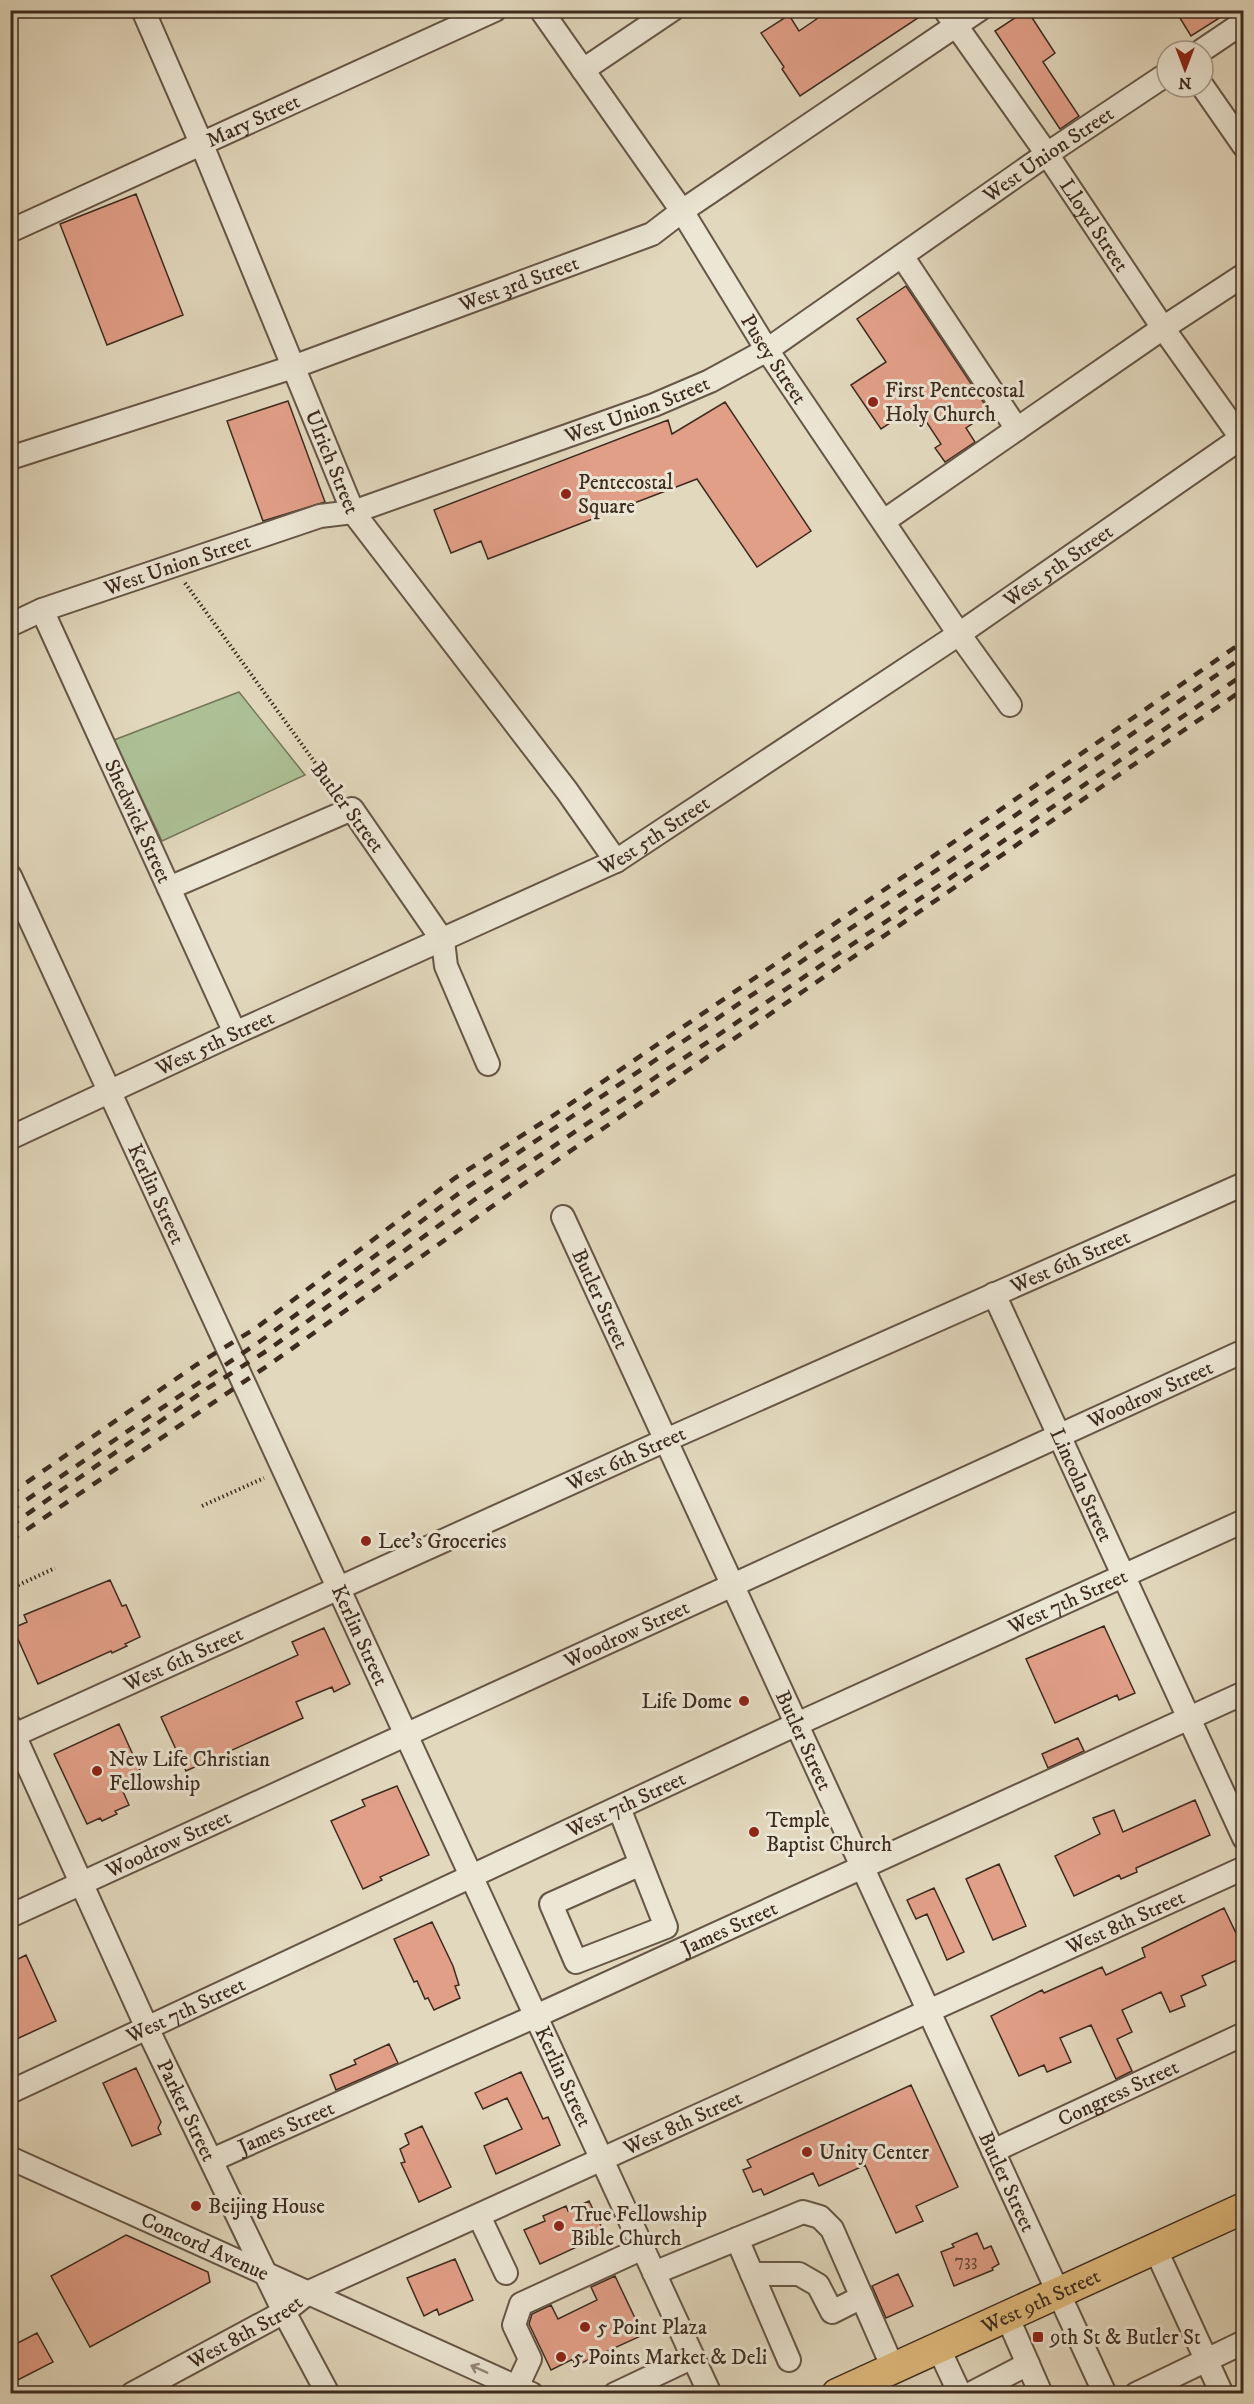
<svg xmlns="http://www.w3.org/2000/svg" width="1254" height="2404" font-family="'IM FELL DW Pica',serif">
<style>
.green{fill:#adc095;stroke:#75765a;stroke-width:1.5}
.building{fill:#e29f88;stroke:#3d2b1f;stroke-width:1.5}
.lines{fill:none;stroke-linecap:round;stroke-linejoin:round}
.minor-casing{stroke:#665646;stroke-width:26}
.major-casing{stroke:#3d2b1f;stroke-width:33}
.path{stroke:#3d2b1f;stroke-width:4;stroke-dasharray:1.5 3;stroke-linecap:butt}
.minor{stroke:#ece6d4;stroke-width:22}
.major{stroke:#e1bc7e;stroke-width:30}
.rail{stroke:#3d2b1f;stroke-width:4.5;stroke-dasharray:10 10;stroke-linecap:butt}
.oneway{stroke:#94887a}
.poi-dot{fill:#8f2418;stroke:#ece6d4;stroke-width:2}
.labels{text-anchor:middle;stroke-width:6;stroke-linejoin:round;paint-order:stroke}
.number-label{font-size:18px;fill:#664839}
.street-label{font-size:21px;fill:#3d2b1f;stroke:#ece6d4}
.poi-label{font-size:21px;fill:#3d2b1f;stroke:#ece6d4;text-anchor:start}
</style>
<rect width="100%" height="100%" fill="#e2d8bd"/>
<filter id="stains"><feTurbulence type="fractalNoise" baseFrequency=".00333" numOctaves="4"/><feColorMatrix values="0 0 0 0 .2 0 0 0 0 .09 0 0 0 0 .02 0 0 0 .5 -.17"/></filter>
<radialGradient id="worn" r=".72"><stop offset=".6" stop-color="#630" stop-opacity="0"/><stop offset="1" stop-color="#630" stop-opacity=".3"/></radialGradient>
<path class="green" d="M239 692 305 775 162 841 114 740Z"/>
<path class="building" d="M830 10H930L800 96 782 69 784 67 761 33 789 15 799 31Z
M1027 10 1055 53 1043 62 1079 116 1060 129 995 31Z
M1175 10H1232L1191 36Z
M136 194 183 315 107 345 60 224Z
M906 286 990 412 966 428 975 442 945 462 935 448 941 444 916 406 881 429 851 385 886 362 857 319Z
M288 401 325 502 263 521 227 421Z
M725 402 811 531 757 567 697 479 488 559 481 541 451 553 434 510 668 420 672 434Z
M110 1580 122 1606 126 1605 140 1637 125 1644 127 1646 112 1653 111 1651 38 1684 13 1628 27 1622 24 1615Z
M1104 1626 1135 1693 1119 1700 1117 1695 1055 1723 1026 1659Z
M324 1628 350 1684 334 1692 332 1687 296 1702 303 1718 186 1771 161 1717 298 1655 292 1642Z
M119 1724 143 1777 121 1787 129 1805 115 1811 117 1814 102 1821 100 1818 87 1824 54 1754Z
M1078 1738 1084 1751 1048 1768 1042 1754Z
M397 1786 429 1855 380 1877 382 1880 363 1889 331 1821 365 1806 362 1800Z
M1195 1800 1210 1835 1136 1868 1137 1872 1121 1879 1119 1875 1074 1896 1055 1856 1100 1834 1093 1818 1114 1810 1123 1832Z
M999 1864 1026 1926 993 1940 966 1879Z
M934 1888 964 1952 947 1960 927 1914 916 1919 907 1900Z
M1224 1908 1244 1950V1957L1202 1976 1206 1985 1181 1996 1185 2006 1170 2012 1161 1992 1122 2010 1132 2032 1117 2039 1132 2071 1116 2079 1091 2025 1060 2038 1071 2062 1047 2072 1044 2065 1019 2076 991 2016 1042 1990 1044 1993 1102 1967 1106 1975 1145 1957 1142 1948Z
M432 1922 453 1966 459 1985 455 1986 460 1998 434 2010 428 1998 425 1999 417 1981 414 1982 394 1939Z
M26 1955 56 2021 10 2042V1963Z
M389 2044 398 2063 336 2090 330 2075 356 2064 354 2060Z
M136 2068 161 2122 158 2128 161 2134 132 2146 103 2083Z
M521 2072 543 2119 548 2117 560 2145 496 2174 484 2146 522 2129 507 2098 483 2109 475 2093Z
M911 2085 958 2187 916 2206 923 2221 896 2233 865 2165 819 2186 813 2173 764 2195 761 2189 753 2192 743 2170 751 2167 747 2160Z
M422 2126 451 2187 419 2202 401 2163 405 2162 400 2149 409 2144 405 2134Z
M589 2201 605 2234 540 2264 524 2230 545 2221 543 2216 566 2206 568 2211Z
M977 2233 984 2249 991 2246 999 2264 992 2268 993 2270 954 2286 941 2252 954 2247 952 2244Z
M126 2235 208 2272 210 2282 90 2347 51 2276Z
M455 2259 473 2300 439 2315 437 2309 424 2316 407 2278Z
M898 2274 913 2306 886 2318 872 2286Z
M615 2276 643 2335 575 2366 573 2359 551 2370 529 2324 532 2314 551 2305 558 2319 597 2300 591 2287Z
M37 2333 53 2362 10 2384V2347Z"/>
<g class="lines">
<g class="minor-casing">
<g id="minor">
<path id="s1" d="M143 10 202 145 353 512 567 791 616 861"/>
<path id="s2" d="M541 10 682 211 767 350 959 634 1010 705"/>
<path id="s3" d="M945 10 1047 154 1163 328 1244 442"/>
<path d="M1201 51 1244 22"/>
<path d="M583 70 672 10"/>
<path d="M1203 87 1244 146"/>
<path id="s4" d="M10 231 495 10"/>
<path d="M902 256 1017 429"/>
<path id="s5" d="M10 458 293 367 652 234 682 211 979 10"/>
<path d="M884 521 1163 328 1244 275"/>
<path id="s6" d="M42 610 235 1033"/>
<path id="s7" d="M10 625 42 610 320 516 353 512 654 405 710 381 767 350 1047 154 1167 74"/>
<path id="s8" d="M10 876 710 2394"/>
<path d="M169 888 352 809 443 941 446 966 488 1064"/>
<path id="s9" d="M10 1138 235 1033 616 861 959 634 1244 436"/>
<path id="s10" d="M563 1217 1105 2394"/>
<path id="s11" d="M994 1294 1244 1838"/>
<path id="s12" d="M10 1726 147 2028 284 2312 328 2394"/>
<path id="s13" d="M10 1737 666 1440 1244 1184"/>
<path d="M619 1808 666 1927 576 1962 551 1904 641 1864"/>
<path id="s14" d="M10 1916 1244 1351"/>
<path id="s15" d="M10 2092 797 1724 1244 1521"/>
<path id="s16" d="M993 2151 1244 2034"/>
<path id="s17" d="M10 2158 532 2394"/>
<path id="s18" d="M212 2160 536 2016 1244 1693"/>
<path d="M479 2216 506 2273"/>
<path d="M737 2239 789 2360"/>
<path d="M1155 2248 1222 2394"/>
<path d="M654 2273 803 2212 820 2217 832 2229 893 2368"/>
<path d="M752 2274H799L818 2285 832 2312 862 2297"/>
<path d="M1007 2316 1041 2394"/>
<path d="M938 2347 960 2394"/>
<path d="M517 2387 530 2359 514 2325 521 2304 643 2248"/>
<path id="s19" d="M132 2394 284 2312 309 2292 1244 1868"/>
<path d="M615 2394 693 2357"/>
<path d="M970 2394 1028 2364"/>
<path d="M1136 2394 1244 2342"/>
</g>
</g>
<g class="major-casing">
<g id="major">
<path id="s20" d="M837 2394 1244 2208"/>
</g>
</g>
<path class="path" d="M185 583 337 793
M202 1506 264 1478
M10 1589 55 1568"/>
<use href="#minor" class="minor"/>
<use href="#major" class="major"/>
<path class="rail" d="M10 1494 196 1365 256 1328 455 1178 551 1117 919 866 1244 641
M10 1511 262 1340 466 1188 931 874 1244 656
M10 1526 208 1388 268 1350 474 1200 940 885 1244 674
M10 1541 273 1362 563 1156 1244 689"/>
</g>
<defs><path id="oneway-shaft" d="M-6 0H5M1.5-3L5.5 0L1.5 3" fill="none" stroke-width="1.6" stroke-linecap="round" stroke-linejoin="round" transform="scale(1.5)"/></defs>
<use class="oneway" href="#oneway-shaft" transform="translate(479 2369) rotate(-156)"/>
<g class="poi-dot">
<circle cx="873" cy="402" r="6"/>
<circle cx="566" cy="494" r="6"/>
<circle cx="366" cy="1541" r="6"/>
<circle cx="744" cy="1701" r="6"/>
<circle cx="97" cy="1771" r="6"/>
<circle cx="754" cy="1832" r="6"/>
<circle cx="807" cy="2152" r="6"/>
<circle cx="196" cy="2206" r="6"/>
<circle cx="559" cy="2226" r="6"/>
<circle cx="585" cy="2327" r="6"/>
<rect x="1032" y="2331" width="12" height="12" rx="3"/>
<circle cx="561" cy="2357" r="6"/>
</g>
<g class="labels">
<g class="number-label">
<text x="966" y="2266">733</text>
</g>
<g class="street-label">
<text dy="7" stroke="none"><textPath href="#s4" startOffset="267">Mary Street</textPath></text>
<text dy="7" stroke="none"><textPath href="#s7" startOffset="1150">West Union Street</textPath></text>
<text dy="7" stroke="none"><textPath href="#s3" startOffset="262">Lloyd Street</textPath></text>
<text dy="7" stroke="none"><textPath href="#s5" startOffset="538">West 3rd Street</textPath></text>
<text dy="7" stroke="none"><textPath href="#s2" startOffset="420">Pusey Street</textPath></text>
<text dy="7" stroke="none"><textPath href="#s7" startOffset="664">West Union Street</textPath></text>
<text dy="7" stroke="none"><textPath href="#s1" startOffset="490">Ulrich Street</textPath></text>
<text dy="7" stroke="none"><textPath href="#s7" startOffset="178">West Union Street</textPath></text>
<text dy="7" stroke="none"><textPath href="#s9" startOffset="1198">West 5th Street</textPath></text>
<text transform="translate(348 807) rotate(53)" y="7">Butler Street</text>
<text dy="7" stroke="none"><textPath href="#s6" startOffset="232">Shedwick Street</textPath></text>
<text dy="7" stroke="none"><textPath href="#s9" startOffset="712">West 5th Street</textPath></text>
<text dy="7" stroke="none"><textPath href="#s9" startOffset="226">West 5th Street</textPath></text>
<text dy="7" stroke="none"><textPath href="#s8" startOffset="350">Kerlin Street</textPath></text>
<text dy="7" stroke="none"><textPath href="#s13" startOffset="1162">West 6th Street</textPath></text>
<text dy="7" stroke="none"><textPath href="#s10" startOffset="90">Butler Street</textPath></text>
<text dy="7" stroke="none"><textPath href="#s14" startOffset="1254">Woodrow Street</textPath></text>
<text dy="7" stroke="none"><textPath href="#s13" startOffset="676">West 6th Street</textPath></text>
<text dy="7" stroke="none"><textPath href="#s11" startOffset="210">Lincoln Street</textPath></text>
<text dy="7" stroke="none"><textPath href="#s15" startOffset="1166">West 7th Street</textPath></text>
<text dy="7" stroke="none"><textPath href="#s14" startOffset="678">Woodrow Street</textPath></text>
<text dy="7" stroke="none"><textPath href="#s8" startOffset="836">Kerlin Street</textPath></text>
<text dy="7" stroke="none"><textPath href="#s13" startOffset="190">West 6th Street</textPath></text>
<text dy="7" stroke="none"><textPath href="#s10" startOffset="576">Butler Street</textPath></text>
<text dy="7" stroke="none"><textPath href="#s15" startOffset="680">West 7th Street</textPath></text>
<text dy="7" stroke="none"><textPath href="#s14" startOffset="174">Woodrow Street</textPath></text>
<text dy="7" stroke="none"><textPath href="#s19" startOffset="1101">West 8th Street</textPath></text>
<text dy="7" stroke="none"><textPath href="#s18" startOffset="567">James Street</textPath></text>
<text dy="7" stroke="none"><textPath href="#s15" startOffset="194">West 7th Street</textPath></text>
<text dy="7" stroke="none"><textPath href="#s8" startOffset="1322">Kerlin Street</textPath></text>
<text dy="7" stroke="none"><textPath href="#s16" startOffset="138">Congress Street</textPath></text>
<text dy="7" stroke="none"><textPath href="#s12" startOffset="423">Parker Street</textPath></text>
<text dy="7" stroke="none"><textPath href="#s19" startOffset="615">West 8th Street</textPath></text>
<text dy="7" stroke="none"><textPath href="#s18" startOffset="81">James Street</textPath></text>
<text dy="7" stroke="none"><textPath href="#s10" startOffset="1062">Butler Street</textPath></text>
<text dy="7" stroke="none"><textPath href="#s17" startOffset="214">Concord Avenue</textPath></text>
<text dy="7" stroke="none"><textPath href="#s20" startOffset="224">West 9th Street</textPath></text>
<text dy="7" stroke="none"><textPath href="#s19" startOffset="129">West 8th Street</textPath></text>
</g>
<g class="poi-label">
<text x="885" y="397">First Pentecostal<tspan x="885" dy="24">Holy Church</tspan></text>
<text x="578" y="489">Pentecostal<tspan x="578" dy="24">Square</tspan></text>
<text x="378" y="1548">Lee's Groceries</text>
<text x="732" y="1708" text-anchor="end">Life Dome</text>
<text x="109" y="1766">New Life Christian<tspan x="109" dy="24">Fellowship</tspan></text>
<text x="766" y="1827">Temple<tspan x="766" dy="24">Baptist Church</tspan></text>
<text x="819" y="2159">Unity Center</text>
<text x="208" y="2213">Beijing House</text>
<text x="571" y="2221">True Fellowship<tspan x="571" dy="24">Bible Church</tspan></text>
<text x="597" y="2334">5 Point Plaza</text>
<text x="1050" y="2344">9th St &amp; Butler St</text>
<text x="573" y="2364">5 Points Market &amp; Deli</text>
</g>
</g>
<rect width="1254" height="2404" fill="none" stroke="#e2d8bd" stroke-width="36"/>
<rect x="12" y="12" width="1230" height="2380" fill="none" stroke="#3d2b1f" stroke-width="3"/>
<rect x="18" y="18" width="1218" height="2368" fill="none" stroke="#3d2b1f" stroke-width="1.5"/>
<g transform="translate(1185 69) rotate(180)"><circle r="28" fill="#ece6d4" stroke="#a69b8c" stroke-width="1.5"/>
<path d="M0-4.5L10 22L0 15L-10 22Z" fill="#8f2418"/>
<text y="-9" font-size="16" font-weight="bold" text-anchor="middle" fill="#3d2b1f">N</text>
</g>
<rect width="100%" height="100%" filter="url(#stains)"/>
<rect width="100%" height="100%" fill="url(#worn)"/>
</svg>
